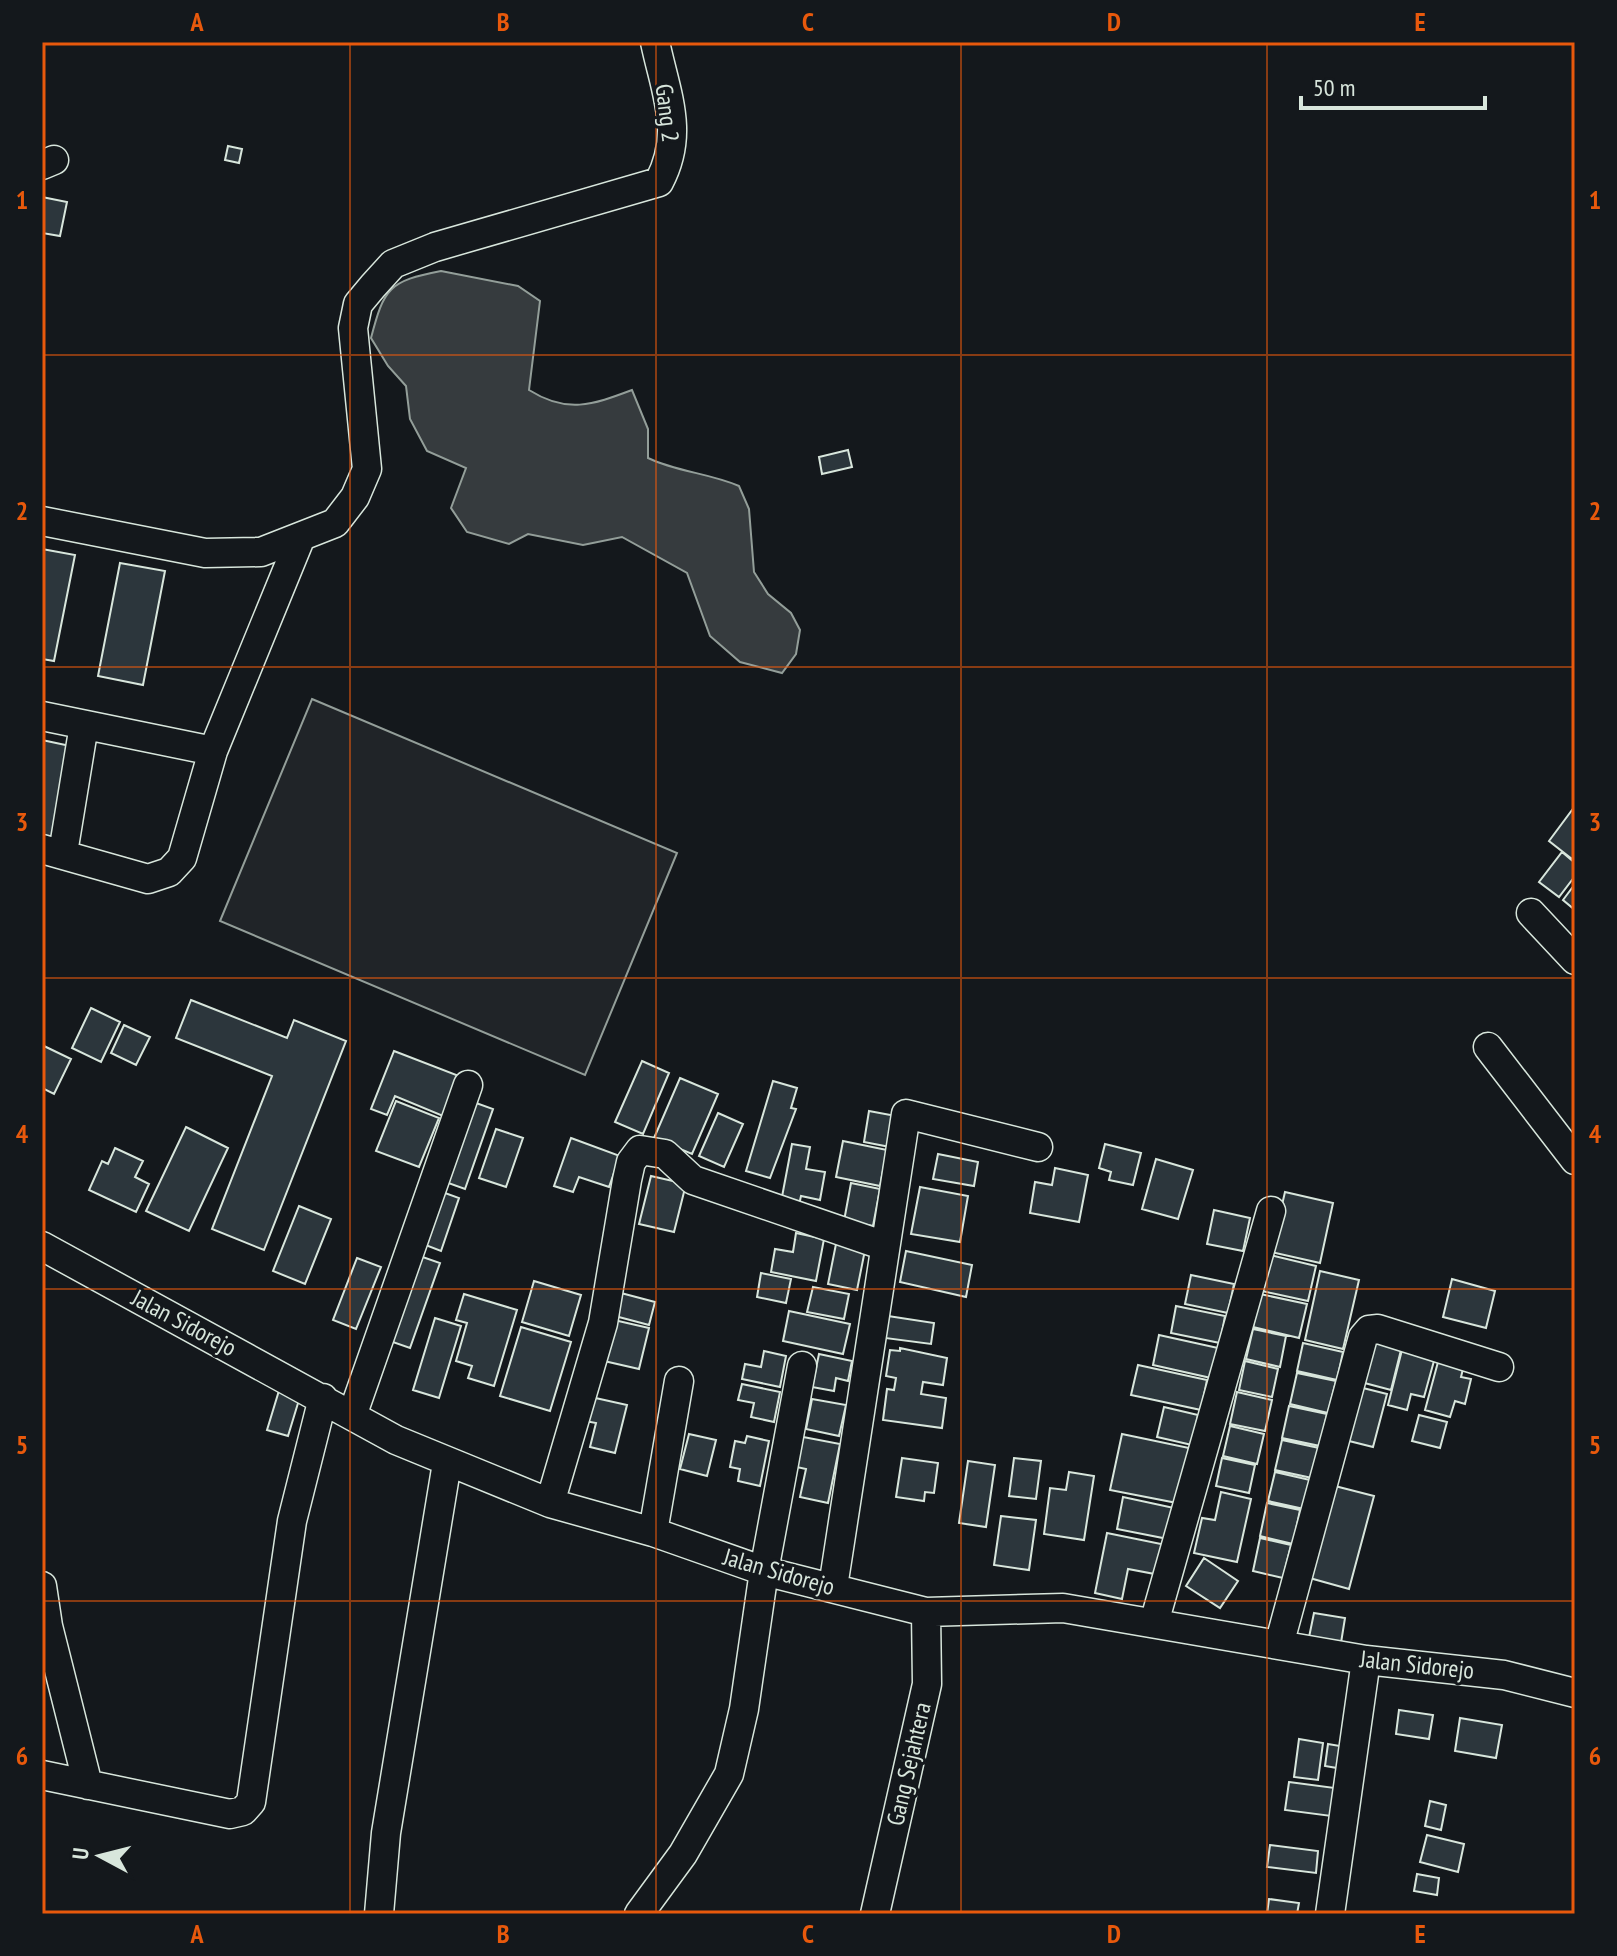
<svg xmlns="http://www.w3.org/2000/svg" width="1617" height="1956" font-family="'PT Sans Narrow',sans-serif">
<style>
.green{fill:#202428;stroke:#939e99;stroke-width:2}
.water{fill:#363b3e;stroke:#939e99;stroke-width:2}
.building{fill:#2c363c;stroke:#d8e6dc;stroke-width:2}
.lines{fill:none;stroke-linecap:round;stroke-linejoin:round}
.minor-casing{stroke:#d8e6dc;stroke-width:31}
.minor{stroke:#14181c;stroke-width:28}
.grid{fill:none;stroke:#e8590c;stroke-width:2;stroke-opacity:0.55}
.labels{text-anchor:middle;stroke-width:6;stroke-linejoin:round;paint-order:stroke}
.street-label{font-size:24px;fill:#d8e6dc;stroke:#14181c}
.neatline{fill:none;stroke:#e8590c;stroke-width:3}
.grid-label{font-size:26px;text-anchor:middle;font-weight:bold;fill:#e8590c}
</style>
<rect width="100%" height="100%" fill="#14181c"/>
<path class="green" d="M312 699 677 853 585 1075 220 921Z"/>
<path class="water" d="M441 271 518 286 540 301 529 390C567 414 592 405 632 390L648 429V458C677 472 709 473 739 486L749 509 754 572 768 594 791 613 800 630 796 654 782 673 740 662 710 636 687 573 622 537 583 545 528 534 509 544 467 532 451 508 466 468 427 451 410 419 406 386 388 366 371 338C384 288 389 281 441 271Z"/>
<path class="building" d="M228 146 242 149 239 163 225 160Z
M42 197 67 202 60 236 42 233Z
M848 450 852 467 822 474 819 457Z
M42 549 75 555 54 661 42 659Z
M120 563 165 571 143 685 98 676Z
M42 740 75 747 54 840 42 838Z
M1575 806V855L1572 859 1549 841Z
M1562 852 1575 863V876L1559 897 1539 882Z
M1575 884V910L1563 900Z
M191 1000 287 1038 294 1020 346 1041 264 1250 212 1229 272 1076 176 1038Z
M91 1008 120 1022 101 1062 72 1048Z
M124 1025 150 1037 136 1065 111 1053Z
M44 1046 71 1059 54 1094 42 1088Z
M394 1051 459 1076 443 1116 395 1096 387 1115 371 1109Z
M642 1061 669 1073 643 1134 615 1122Z
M680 1078 718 1094 692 1154 654 1138Z
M773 1081 797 1088 791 1108 796 1109 770 1178 746 1171Z
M465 1099 493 1109 465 1189 437 1179Z
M396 1101 439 1118 419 1167 376 1151Z
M869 1111 896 1116 890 1147 864 1142Z
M718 1113 743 1124 724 1167 699 1156Z
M186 1127 228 1148 189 1231 146 1211Z
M496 1129 523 1138 506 1187 479 1178Z
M571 1138 620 1156 609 1187 579 1177 573 1192 554 1186Z
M843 1141 887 1150 880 1186 836 1177Z
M792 1144 810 1147 806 1169 825 1172 820 1200 801 1196 799 1205 781 1202Z
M1105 1144 1141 1153 1133 1185 1109 1180 1111 1172 1099 1168Z
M115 1148 143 1161 135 1177 149 1184 136 1212 89 1190 102 1161 108 1164Z
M938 1154 978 1162 974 1186 933 1179Z
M1156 1159 1193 1170 1178 1219 1142 1209Z
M1055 1168 1088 1175 1079 1222 1030 1213 1035 1182 1052 1185Z
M651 1176 686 1184 674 1232 639 1224Z
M851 1183 880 1189 873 1226 844 1221Z
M920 1187 968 1196 960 1242 911 1234Z
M434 1189 459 1198 441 1251 415 1241Z
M1285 1192 1333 1203 1320 1263 1271 1252Z
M299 1206 331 1219 305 1284 273 1271Z
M1214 1210 1250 1218 1243 1251 1207 1244Z
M796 1233 824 1239 816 1281 771 1272 775 1249 793 1252Z
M837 1239 866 1245 857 1290 828 1284Z
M906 1251 972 1265 966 1297 900 1282Z
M414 1254 440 1263 410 1348 384 1339Z
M1270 1255 1316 1266 1308 1301 1262 1291Z
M357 1258 381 1267 356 1329 333 1320Z
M1320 1271 1359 1280 1343 1349 1305 1340Z
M761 1273 791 1279 786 1303 757 1297Z
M1191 1275 1234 1284 1228 1313 1185 1304Z
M1452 1279 1495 1291 1486 1328 1443 1317Z
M534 1281 581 1295 569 1336 522 1322Z
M813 1287 849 1294 844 1319 807 1312Z
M621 1293 655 1302 649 1325 615 1316Z
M464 1294 517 1310 494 1386 468 1378 472 1366 456 1361 467 1323 456 1320Z
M1260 1294 1307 1304 1299 1338 1253 1327Z
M1176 1306 1225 1316 1220 1343 1171 1333Z
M789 1311 850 1324 843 1354 783 1341Z
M888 1316 934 1323 931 1344 885 1338Z
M435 1318 461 1326 439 1398 413 1390Z
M614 1320 649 1328 639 1369 604 1361Z
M521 1327 571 1342 550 1411 500 1396Z
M1253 1329 1286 1336 1280 1367 1246 1359Z
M1370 1333 1403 1342 1391 1390 1357 1381Z
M1159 1335 1218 1348 1211 1378 1153 1365Z
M1404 1342 1437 1350 1424 1397 1411 1394 1407 1410 1388 1405Z
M1303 1343 1343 1352 1337 1380 1297 1371Z
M900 1348 947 1358 943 1385 923 1382 921 1394 946 1398 942 1428 883 1420 887 1389 894 1390 896 1378 886 1376 890 1350 900 1351Z
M764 1351 786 1356 780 1387 742 1379 745 1364 761 1367Z
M819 1354 852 1361 848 1381 836 1378 834 1391 812 1387Z
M1245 1361 1278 1369 1272 1397 1239 1390Z
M1438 1362 1463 1369 1461 1377 1471 1379 1465 1404 1455 1401 1450 1417 1425 1410Z
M1138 1365 1207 1380 1201 1410 1131 1395Z
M1297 1373 1336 1381 1328 1413 1290 1404Z
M281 1384 302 1390 288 1436 267 1430Z
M742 1384 780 1392 774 1422 751 1417 754 1403 738 1400Z
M1355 1386 1387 1394 1373 1447 1341 1439Z
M1237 1392 1272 1400 1265 1431 1230 1424Z
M591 1397 627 1405 615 1453 590 1447 596 1423 585 1421Z
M812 1399 846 1405 839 1436 806 1429Z
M1289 1406 1327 1414 1320 1446 1282 1438Z
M1164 1407 1198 1415 1192 1445 1157 1437Z
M1419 1415 1447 1422 1440 1448 1412 1441Z
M1230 1426 1264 1434 1257 1464 1223 1456Z
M689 1434 716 1440 707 1476 680 1469Z
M1122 1434 1189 1448 1177 1503 1110 1490Z
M747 1436 769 1441 760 1486 738 1481 740 1469 730 1467 735 1441 745 1443Z
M798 1436 840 1444 828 1503 800 1497 806 1469 792 1466Z
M1282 1440 1319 1448 1312 1478 1275 1470Z
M902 1458 938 1463 934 1493 925 1492 924 1501 896 1497Z
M1014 1458 1041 1461 1036 1499 1009 1496Z
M1222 1458 1255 1465 1249 1493 1216 1486Z
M968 1461 995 1465 986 1527 959 1523Z
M1069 1472 1094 1476 1084 1540 1044 1534 1050 1488 1066 1490Z
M1275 1472 1310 1480 1304 1509 1268 1501Z
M1331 1485 1374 1496 1349 1589 1306 1577Z
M1221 1492 1251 1499 1237 1562 1194 1553 1202 1518 1215 1520Z
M1123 1497 1174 1508 1168 1539 1117 1529Z
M1267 1503 1300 1510 1293 1544 1260 1536Z
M1001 1516 1036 1520 1029 1570 994 1565Z
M1107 1533 1166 1545 1160 1575 1128 1569 1122 1599 1095 1593Z
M1260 1538 1291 1545 1283 1578 1253 1571Z
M1204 1558 1238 1581 1220 1608 1186 1586Z
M1314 1613 1345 1618 1340 1649 1308 1642Z
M1399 1710 1433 1715 1429 1739 1396 1734Z
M1460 1718 1502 1725 1496 1758 1455 1751Z
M1299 1739 1323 1743 1318 1780 1294 1777Z
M1328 1744 1340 1746 1337 1768 1325 1766Z
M1289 1782 1335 1788 1331 1816 1285 1810Z
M1430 1801 1446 1805 1441 1830 1425 1826Z
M1427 1835 1464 1844 1458 1872 1420 1862Z
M1270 1845 1318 1851 1316 1873 1267 1867Z
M1417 1874 1439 1878 1437 1895 1414 1891Z
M1269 1899 1299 1903 1297 1914H1267Z"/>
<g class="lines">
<g class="minor-casing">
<path id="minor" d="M42 165 54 160
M42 521 205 553 261 552 335 523 355 497 367 469 353 328 358 304 373 286 393 264 435 247 659 182C685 133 666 94 655 42
M42 716 213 751
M42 849 148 879 169 872 182 858 213 751 300 539
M63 853 84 725
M1531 913 1575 960
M1488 1047 1575 1160
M42 1246 396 1440 550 1503 653 1532 764 1571 926 1612 1063 1608 1366 1660 1504 1675 1575 1693
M353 1413 468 1085
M550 1503 603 1323 627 1180 631 1162 640 1150 665 1154 693 1180 885 1246
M653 1532 679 1381
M42 1586 48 1626 88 1785
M833 1587 906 1114 1038 1147
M1154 1623 1271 1211
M1279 1645 1363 1337 1369 1330 1378 1329 1499 1367
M42 1775 230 1814 243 1811 251 1802 292 1521 323 1398
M379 1914 386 1833 447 1463
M639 1914 683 1854 729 1774 744 1709 764 1571 802 1366
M875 1914 927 1684 926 1612
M1330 1914 1366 1660"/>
</g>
<use href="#minor" class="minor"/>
</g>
<path class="grid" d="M350 42V1914M656 42V1914M961 42V1914M1267 42V1914M42 355H1575M42 667H1575M42 978H1575M42 1289H1575M42 1601H1575"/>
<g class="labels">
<g class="street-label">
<text transform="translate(667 113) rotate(83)" y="8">Gang 2</text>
<text transform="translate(184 1323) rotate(28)" y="8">Jalan Sidorejo</text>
<text transform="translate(779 1572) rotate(16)" y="8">Jalan Sidorejo</text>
<text transform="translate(1417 1665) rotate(6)" y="8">Jalan Sidorejo</text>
<text transform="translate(909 1764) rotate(-77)" y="8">Gang Sejahtera</text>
</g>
</g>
<rect width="1617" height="1956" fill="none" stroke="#14181c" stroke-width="88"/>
<g transform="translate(100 1856) rotate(277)" stroke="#14181c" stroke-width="6" paint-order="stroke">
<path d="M0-6L14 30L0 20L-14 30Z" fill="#d8e6dc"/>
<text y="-12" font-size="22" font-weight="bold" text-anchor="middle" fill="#d8e6dc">U</text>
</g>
<path d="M1301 96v12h184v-12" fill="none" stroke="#d8e6dc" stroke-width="4"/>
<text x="1313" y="96" font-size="24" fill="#d8e6dc" stroke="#14181c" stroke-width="6" paint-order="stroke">50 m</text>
<rect x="44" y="44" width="1529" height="1868" class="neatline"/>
<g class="grid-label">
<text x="197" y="31">A</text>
<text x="503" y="31">B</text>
<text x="808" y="31">C</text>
<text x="1114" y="31">D</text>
<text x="1420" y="31">E</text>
<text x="22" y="209">1</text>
<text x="1595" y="209">1</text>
<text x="22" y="520">2</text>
<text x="1595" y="520">2</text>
<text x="22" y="831">3</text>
<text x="1595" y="831">3</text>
<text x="22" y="1143">4</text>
<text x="1595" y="1143">4</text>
<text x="22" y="1454">5</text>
<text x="1595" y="1454">5</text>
<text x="22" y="1765">6</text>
<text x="1595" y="1765">6</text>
<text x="197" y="1943">A</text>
<text x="503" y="1943">B</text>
<text x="808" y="1943">C</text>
<text x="1114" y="1943">D</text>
<text x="1420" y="1943">E</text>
</g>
</svg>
